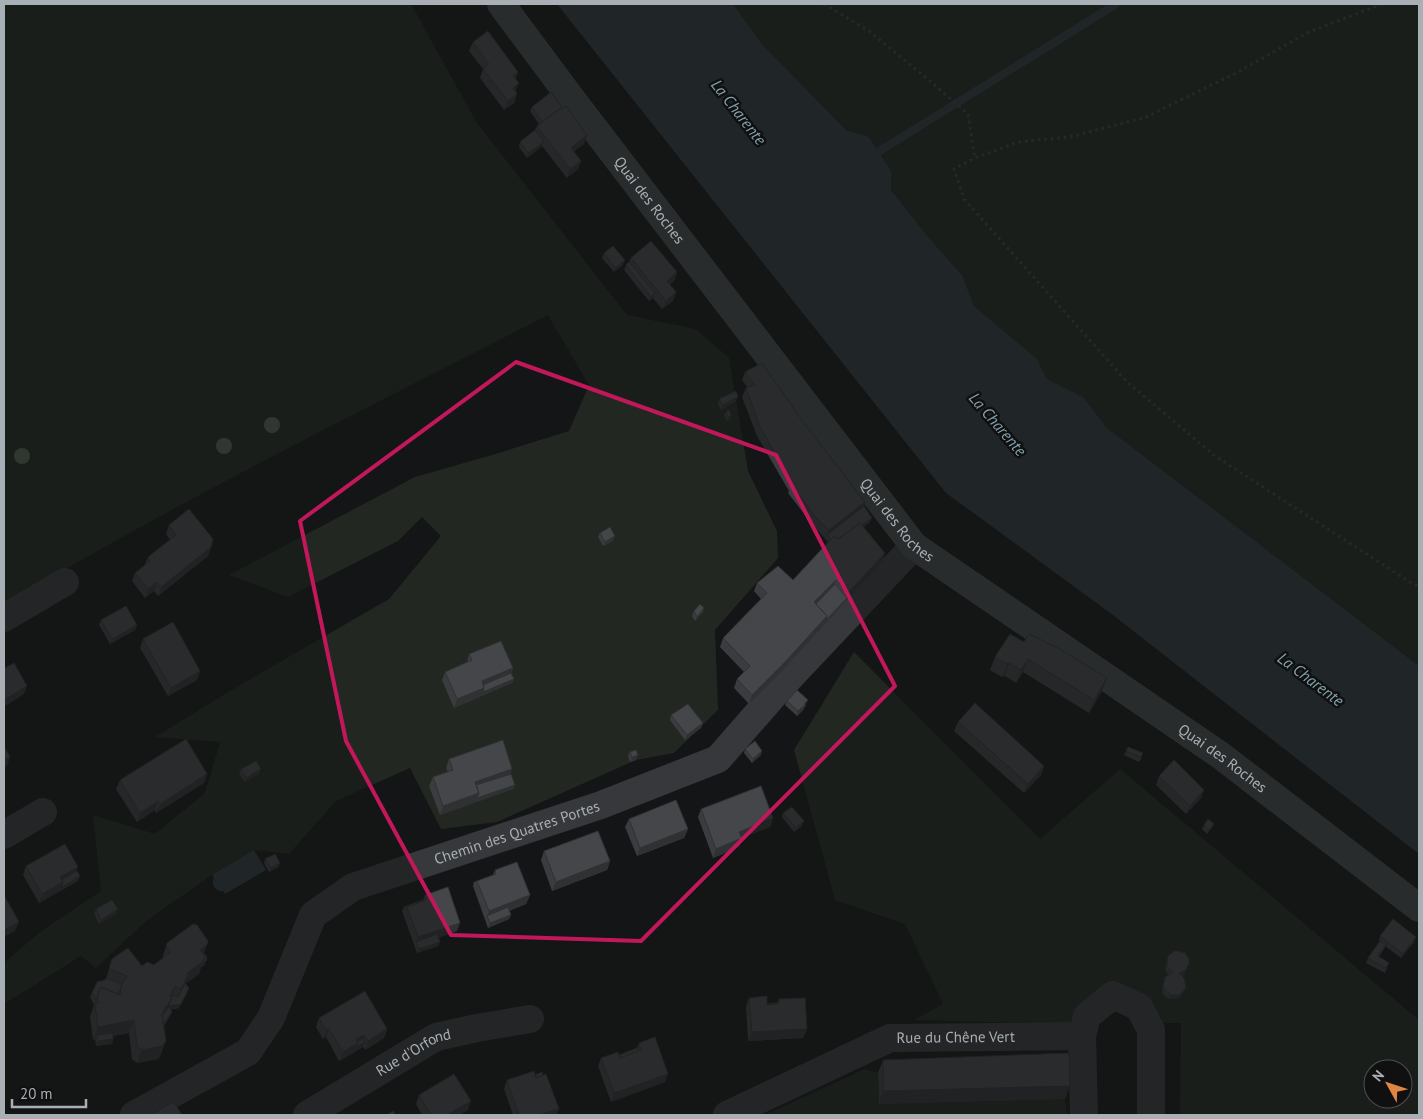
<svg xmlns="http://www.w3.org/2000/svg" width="1423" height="1119" font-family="'PT Sans',sans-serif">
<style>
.green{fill:#222821;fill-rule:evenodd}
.water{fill:#2f3a3e}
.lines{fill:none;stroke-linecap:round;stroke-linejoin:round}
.stream{stroke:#2f3a3e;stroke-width:8}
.path{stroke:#3c3f42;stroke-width:3;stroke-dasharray:2.5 4;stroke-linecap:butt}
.street{stroke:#36383b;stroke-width:28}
.secondary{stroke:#44474a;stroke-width:28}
.tree{fill:#536050}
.wall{fill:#3a3c3f}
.shaded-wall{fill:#303133}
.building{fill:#444649;stroke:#303133}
.marked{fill:none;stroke:#c2185b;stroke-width:4;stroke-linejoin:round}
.labels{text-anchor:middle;stroke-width:5;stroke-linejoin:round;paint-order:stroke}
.street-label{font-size:15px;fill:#a8afb5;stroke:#101011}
.water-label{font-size:16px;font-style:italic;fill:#82a3ad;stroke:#101011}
</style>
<rect width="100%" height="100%" fill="#141516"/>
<path class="green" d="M4 4H411L477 123 627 315 696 329 729 358 748 471 777 531 778 558 715 630 718 710 674 753 636 760 497 822 441 829 410 768 336 801 289 854 254 850 212 875 146 921 96 968 81 956 4 1004V963L40 932 101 891 93 815 155 834 205 793 220 742 155 737 230 691 389 599 441 536 422 517 398 541 288 597 229 575 415 477 492 455 569 431 589 385 548 315C365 409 180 500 4 605Z
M733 4H1419V666L1107 428 1083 397 1047 379 1037 359 974 306 962 275 929 238 891 190V171L869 137 846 130 761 43Z
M854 652 1040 839 1120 769 1419 1020V1115H1180L1181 1023H1160L1144 997 1120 982 1096 992 1070 1024 914 1020 943 1004 905 924 835 900 794 750ZM1373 1069H1403V1099H1373Z
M865 1069 878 1073 879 1104 1065 1099 1067 1115H764Z"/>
<path class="water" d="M557 4H733L761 43 846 130 869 137 891 171V190L929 238 962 275 974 306 1037 359 1047 379 1083 397 1107 428 1419 666V854L1109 612 946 493Z
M254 850 266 870 225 894 223 891C216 892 210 884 214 878L212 875Z"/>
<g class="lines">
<path class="stream" d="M870 157 1116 4"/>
<path class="path" d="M824 4 869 31 930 81 968 114 975 158
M1382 4 1309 32 1236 73 1146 117 1070 137 1018 142 975 158 954 169 964 199 1127 382 1215 456 1413 584 1419 586"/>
<g class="street">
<path d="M4 618 65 582"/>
<path d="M4 835 43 812"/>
<path id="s1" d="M134 1115 248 1052 271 1018 313 915 353 887 601 805 718 759 780 688 914 546"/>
<path id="s2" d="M307 1115 436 1037 477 1028 530 1019"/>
<path id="s3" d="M727 1115 890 1038 1082 1036"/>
<path d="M1084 1115 1082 1036 1087 1016 1113 995 1139 1007 1151 1030V1115"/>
</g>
<path class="secondary" id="s4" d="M501 4 571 98 914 546 1220 755 1419 908"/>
</g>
<g class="tree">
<circle cx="272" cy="425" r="8"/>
<circle cx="224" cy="446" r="8"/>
<circle cx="22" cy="456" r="8"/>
</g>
<path class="wall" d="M473 42 518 72 515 79 516 91 517 94 514 103 504 110 480 78 483 69 469 51Z
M532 107 584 144 574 151 581 161 578 169 567 178 542 146 527 158 519 147 520 142 535 130 537 126 539 124 530 111Z
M604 253 623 265 614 272 602 258Z
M631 258 677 272 674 281 670 284 676 292 673 301 662 309 653 298 649 301 624 270 626 265 629 262Z
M745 372 804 423 865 502 864 506 870 522 864 527 882 562 782 671 749 704 734 688 737 679 744 672 720 647 723 638 761 599 754 591 757 583 793 580 828 542 812 524 788 493 789 491 757 436 742 397 746 388 747 387 742 380Z
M719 399 736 401 721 410 718 404Z
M726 412 730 419 727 421 724 416Z
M169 525 211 547 208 556 158 596 154 591 145 598 132 581 135 573 144 566 148 557 170 540 166 534Z
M600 533 613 541 603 546 598 537Z
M704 608 703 612 695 621 692 616 694 611Z
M101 620 137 625 135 630 110 644 99 625Z
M143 639 200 671 197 680 168 696 140 648Z
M1024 642 1102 691 1089 713 1023 672 1016 683 1005 676 1002 677 990 670 995 657Z
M469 654 511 673 514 679 512 683 454 708 442 680 445 672 467 662Z
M787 701 806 705 803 710 797 716 785 705Z
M671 715 703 723 701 728 685 740 670 720Z
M958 722 1044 766 1041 775 1024 793 954 731Z
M1128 747 1142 758 1139 762 1124 755Z
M745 749 761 755 752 763 744 753Z
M630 752 636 760 630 762 628 756Z
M449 759 511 774 515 785 513 789 440 815 429 786 433 777 448 772 446 768Z
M241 769H261L259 774 245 782 239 774Z
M207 774 204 783 156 813 155 810 137 822 116 789 120 780Z
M1159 776 1201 798 1186 814 1156 785Z
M701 809 773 818 770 827 742 838 739 847 713 858 698 817Z
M783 813 802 826 794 832 782 817Z
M629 819 688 829 684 838 637 856 625 827Z
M1204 825 1212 828 1207 834 1202 829Z
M544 851 610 861 607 870 552 891 541 860Z
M265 859 280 863 278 867 269 872 264 863Z
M26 866 77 871 80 876 78 881 39 903 23 875Z
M495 870 530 895 526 904 509 911 511 915 509 919 488 928 473 886 474 882 493 875Z
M425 895 457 931 438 938 440 942 438 946 417 953 402 911 404 907 423 900Z
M96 909H118L116 914 99 924 94 914Z
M1380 936 1414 942 1401 958 1385 946 1384 949 1379 957 1387 968 1385 973 1366 963 1368 958 1380 941H1379Z
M208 941 204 953 207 957 204 966 201 967 199 974 185 984 187 992 179 1008 170 1010 172 1012 170 1016 164 1026 161 1054 158 1059 137 1063 132 1059 129 1033 113 1036V1039L112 1044 96 1046 95 1039 93 1040 90 1017 94 1005 90 997 92 993 106 979 112 959 142 966 154 965 162 959 167 943Z
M1168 956 1189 963 1184 975 1182 976 1184 991 1180 997 1177 999H1170L1167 998 1163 994 1162 990 1165 977 1169 975 1166 972 1165 968Z
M749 998 767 1004 777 1003 779 999 807 1029 803 1038 748 1041 746 1007Z
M319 1018 387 1029 384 1038 365 1050 363 1047 339 1061 326 1037 323 1039 316 1027Z
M639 1043 668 1074 665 1082 611 1102 598 1066 601 1058 619 1055 637 1048Z
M883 1060 1065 1099 879 1104 878 1073Z
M535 1075 556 1115H513L504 1089 507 1080Z
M419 1095 468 1110 459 1115H422L416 1104Z"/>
<path class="shaded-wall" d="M518 72 515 81 513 76Z
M519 83 515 92 513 88Z
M517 94 514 103 504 110 508 101Z
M587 135 584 144 568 156 571 148Z
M544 142 542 146 527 158 528 153Z
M581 161 578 169 567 178 570 169Z
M625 260 623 265 614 272 615 268Z
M677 272 674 281 664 290 667 281Z
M676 292 673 301 662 309 666 301Z
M655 293 653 298 649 301 651 297Z
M738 397 736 401 721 410 722 405Z
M731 415 730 419 727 421 728 417Z
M865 502 862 511 827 535 829 530Z
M872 518 870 522 834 548 836 544Z
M615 536 613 541 603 546 605 542Z
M211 547 208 556 158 596 161 587Z
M885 553 882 562 845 602 848 593Z
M836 580 833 588 814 608V602Z
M157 582 154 591 145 598 148 589Z
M847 598 845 602 782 671 749 704 752 695 827 616Z
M704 608 703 612 695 621 697 617Z
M137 625 135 630 110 644 112 639Z
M1028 659 1023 672 1016 683 1021 670Z
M1009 663 1005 676 1002 677 1007 664Z
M513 668 510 677 514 679 512 683 454 708 457 699 482 681Z
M200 671 197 680 168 696 171 688Z
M1107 678 1102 691 1089 713 1094 700Z
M27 686 24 694 4 707V700Z
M808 700 803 710 797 716 798 711Z
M703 723 701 728 685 740 687 735Z
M762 751 761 755 752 763 753 759Z
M638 755 636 760 630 762 632 757Z
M10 757 7 766 4 767V760Z
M1044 766 1041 775 1024 793 1028 784Z
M261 769 259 774 245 782 246 778Z
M512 769 509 778 474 790 475 782Z
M207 774 204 783 156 813 160 804Z
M515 785 513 789 440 815 443 806 479 793Z
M1204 790 1201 798 1186 814 1190 806Z
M158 801 155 810 137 822 140 813Z
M773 818 770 827 736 840 739 832Z
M804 821 802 826 794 832 796 828Z
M1214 824 1212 828 1207 834 1209 830Z
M688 829 684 838 637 856 640 848Z
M742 838 739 847 713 858 716 849Z
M610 861 607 870 552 891 556 882Z
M280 863 278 867 269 872 271 868Z
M78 867 75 876H80L78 881 39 903 42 894 60 877Z
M530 895 526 904 488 919 487 916 489 911Z
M118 909 116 914 99 924 101 920Z
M511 915 509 919 488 928 490 923Z
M19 922 15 931 4 937V930Z
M460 923 457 931 418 945 416 942 418 937Z
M1416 937 1414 942 1401 958 1403 954Z
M208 941 202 958 200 950Z
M440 942 438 946 417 953 419 949Z
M1386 945 1384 949 1376 960 1378 956Z
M204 961H206L204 966 201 967 199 974 185 984 176 1002 187 973Z
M1189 963 1184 975 1177 978 1179 973Z
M1186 987 1184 991 1180 997 1177 999H1170L1171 995Z
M189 988 179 1008 167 1010 169 1006Z
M172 997 167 1010 160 1020 165 1007Z
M134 1020 129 1033 97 1039V1035L95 1039 93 1040 98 1027Z
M329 1029 326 1037 323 1039 326 1030Z
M387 1029 384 1038 365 1050 368 1041Z
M807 1029 803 1038 748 1041 752 1032Z
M364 1035 361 1043 357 1046 355 1052 339 1061 343 1052 356 1039Z
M113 1039 112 1044 96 1046 98 1041Z
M166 1041 161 1054 158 1059 137 1063 142 1050Z
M365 1042 363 1047 355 1052 356 1047Z
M668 1074 665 1082 611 1102 614 1093Z
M1070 1086 1065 1099 879 1104 883 1091Z
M471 1101 468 1110 459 1115H447Z
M559 1109 556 1115H539Z"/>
<path class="building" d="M488 31 518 72 513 76 519 83 513 88 517 94 508 101 483 69 489 64 473 42Z
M551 92 563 109H562L561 108 542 122 532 107Z
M566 106 587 135 571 148 581 161 570 169 537 126 561 108 562 109Z
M535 130 544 142 528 153 520 142Z
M651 241 677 272 667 281 676 292 666 301 631 258Z
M613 246 625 260 615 268 604 253Z
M629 262 655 293 651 297 626 265Z
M762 363 804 423 865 502 829 530 815 516 791 485 792 483 760 427 746 388 755 385 745 372Z
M736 391 738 397 722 405 719 399Z
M729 410 731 415 728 417 726 412Z
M864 506 872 518 862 525 860 523 838 539 834 536 831 539 827 535Z
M189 509 213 539 211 547 161 587 157 582 148 589 135 573 150 561 148 557 176 535 169 525Z
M860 523 885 553 848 593 836 580 814 602 827 616 785 662 752 695 737 679 750 666 723 638 767 593 757 583 778 566 793 580 834 536 838 539Z
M610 527 615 536 605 542 600 533Z
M835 584 847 598 826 620 827 616 816 604Z
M700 604 704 608 697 617 694 611Z
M126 606 137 625 112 639 101 620Z
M173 622 200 671 171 688 143 639Z
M1010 634 1024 642 1029 634 1060 649 1107 678 1094 700 1028 659 1021 670 1009 663 1007 664 995 657Z
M501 641 513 668 482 681 484 688 457 699 445 672 472 660 469 654Z
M14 663 27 686 4 700V666L5 668Z
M511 673 514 679 483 692 484 688 483 685Z
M797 690 808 700 804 704 805 705 798 711 787 701Z
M975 703 1044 766 1028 784 958 722Z
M688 704 703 723 687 735 671 715Z
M186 739 207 774 160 804 158 801 140 813 120 780Z
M503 740 512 769 475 782 479 793 443 806 433 777 453 770 449 759Z
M755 741 762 751 753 759 745 749Z
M4 746 10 757 4 760Z
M1128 747 1143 753 1141 757 1126 751Z
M636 750 638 755 632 757 630 752Z
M1174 760 1204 790 1190 806 1159 776Z
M256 761 261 769 246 778 241 769Z
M511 774 515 785 477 798 479 793 476 785Z
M761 786 773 818 739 832 742 838 716 849 701 809Z
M676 800 688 829 640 848 629 819Z
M792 807 804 821 796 828 783 813Z
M1208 819 1214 824 1209 830 1204 825Z
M598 831 610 861 556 882 544 851Z
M65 844 78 867 60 877 63 882 42 894 26 866Z
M275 854 280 863 271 868 265 859Z
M517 862 530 895 489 911 477 881 496 874 495 870Z
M77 871 80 876 62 887 63 882 62 880Z
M448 887 460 923 418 937 407 907 426 900 425 895Z
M4 895 19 922 4 930Z
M112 900 118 909 101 920 96 909Z
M423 900 424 901 407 907 406 911 404 907Z
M508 907 511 915 490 923 487 916Z
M1393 919 1416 937 1403 954 1380 936Z
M193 924 197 925 208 941 207 945 200 950 205 956 204 961 187 973 188 975 181 989 175 986 170 996 172 997 167 1006 165 1007 162 1015 166 1041 162 1046 142 1050 137 1046 134 1020 98 1027 95 1004 99 1003 97 996 101 987 120 995 121 992 120 990 123 982 125 981 127 976 109 969 112 959 128 948 142 966 147 962 154 965 171 952 166 946 167 943Z
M437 934 440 942 419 949 416 942Z
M1380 941 1386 945 1378 956 1389 963 1386 968 1368 958Z
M1174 951H1178L1185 953 1189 959V963L1186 970 1179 973 1184 978 1186 987 1182 993 1178 995H1171L1165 990 1163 986 1165 977 1173 972 1168 967 1167 964 1168 956Z
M204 953 207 957 206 961 203 963 205 956 203 954Z
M106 978 122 984 118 994 101 987 96 1000 92 993 97 982 105 980Z
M185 983 189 988 181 1004 169 1006 172 997H171L172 995 178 997Z
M365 991 387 1029 368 1041 364 1035 356 1039 358 1043 343 1052 329 1029 326 1030 319 1018Z
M767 996V1005L779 1003V999L805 998 807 1029 752 1032 749 998Z
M777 1003V1004L767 1005V1004Z
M169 1006 172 1012 164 1023 163 1024 162 1015 164 1014Z
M113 1033V1039L98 1041 97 1035Z
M655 1037 668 1074 614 1093 601 1058 618 1052 620 1058 641 1050 639 1043Z
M363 1039 365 1042 356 1047 358 1043 357 1042Z
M637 1048 638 1051 620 1058 619 1055Z
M1069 1053 1070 1086 883 1091V1060Z
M534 1071 536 1078 546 1074 559 1109 539 1115H519L507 1080Z
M542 1072 543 1075 536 1078 535 1075Z
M454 1074 471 1101 447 1115H431L419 1095Z
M174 1102 182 1115H150Z
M393 1111 396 1115H387Z"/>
<path d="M0 0H1423V1119H0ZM516 362 776 455 895 686 641 941 451 935 346 741 300 521Z" fill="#141516" fill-opacity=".55" fill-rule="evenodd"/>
<path class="marked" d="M516 362 776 455 895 686 641 941 451 935 346 741 300 521Z"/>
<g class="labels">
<g class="street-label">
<text dy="5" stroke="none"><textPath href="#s4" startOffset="246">Quai des Roches</textPath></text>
<text dy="5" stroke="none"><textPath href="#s4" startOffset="651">Quai des Roches</textPath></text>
<text dy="5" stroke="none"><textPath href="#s4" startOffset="1056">Quai des Roches</textPath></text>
<text dy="5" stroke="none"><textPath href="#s1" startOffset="504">Chemin des Quatres Portes</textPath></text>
<text dy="5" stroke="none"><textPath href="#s3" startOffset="246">Rue du Chêne Vert</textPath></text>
<text dy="5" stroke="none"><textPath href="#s2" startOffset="124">Rue d'Orfond</textPath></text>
</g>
<g class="water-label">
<text transform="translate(739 112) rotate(52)" y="6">La Charente</text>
<text transform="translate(998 424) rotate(49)" y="6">La Charente</text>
<text transform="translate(1311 679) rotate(37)" y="6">La Charente</text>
</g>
</g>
<rect width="1423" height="1119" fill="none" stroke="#a8afb5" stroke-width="10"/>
<g transform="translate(1388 1084) rotate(310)"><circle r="24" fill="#101011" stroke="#4d5053"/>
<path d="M0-4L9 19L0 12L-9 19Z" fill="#e08643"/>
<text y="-8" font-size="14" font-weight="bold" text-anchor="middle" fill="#a8afb5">N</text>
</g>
<path d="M12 1099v8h74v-8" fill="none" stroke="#a8afb5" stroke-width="2.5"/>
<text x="20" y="1099" font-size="15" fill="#a8afb5" stroke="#101011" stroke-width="4" paint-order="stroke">20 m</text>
</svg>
